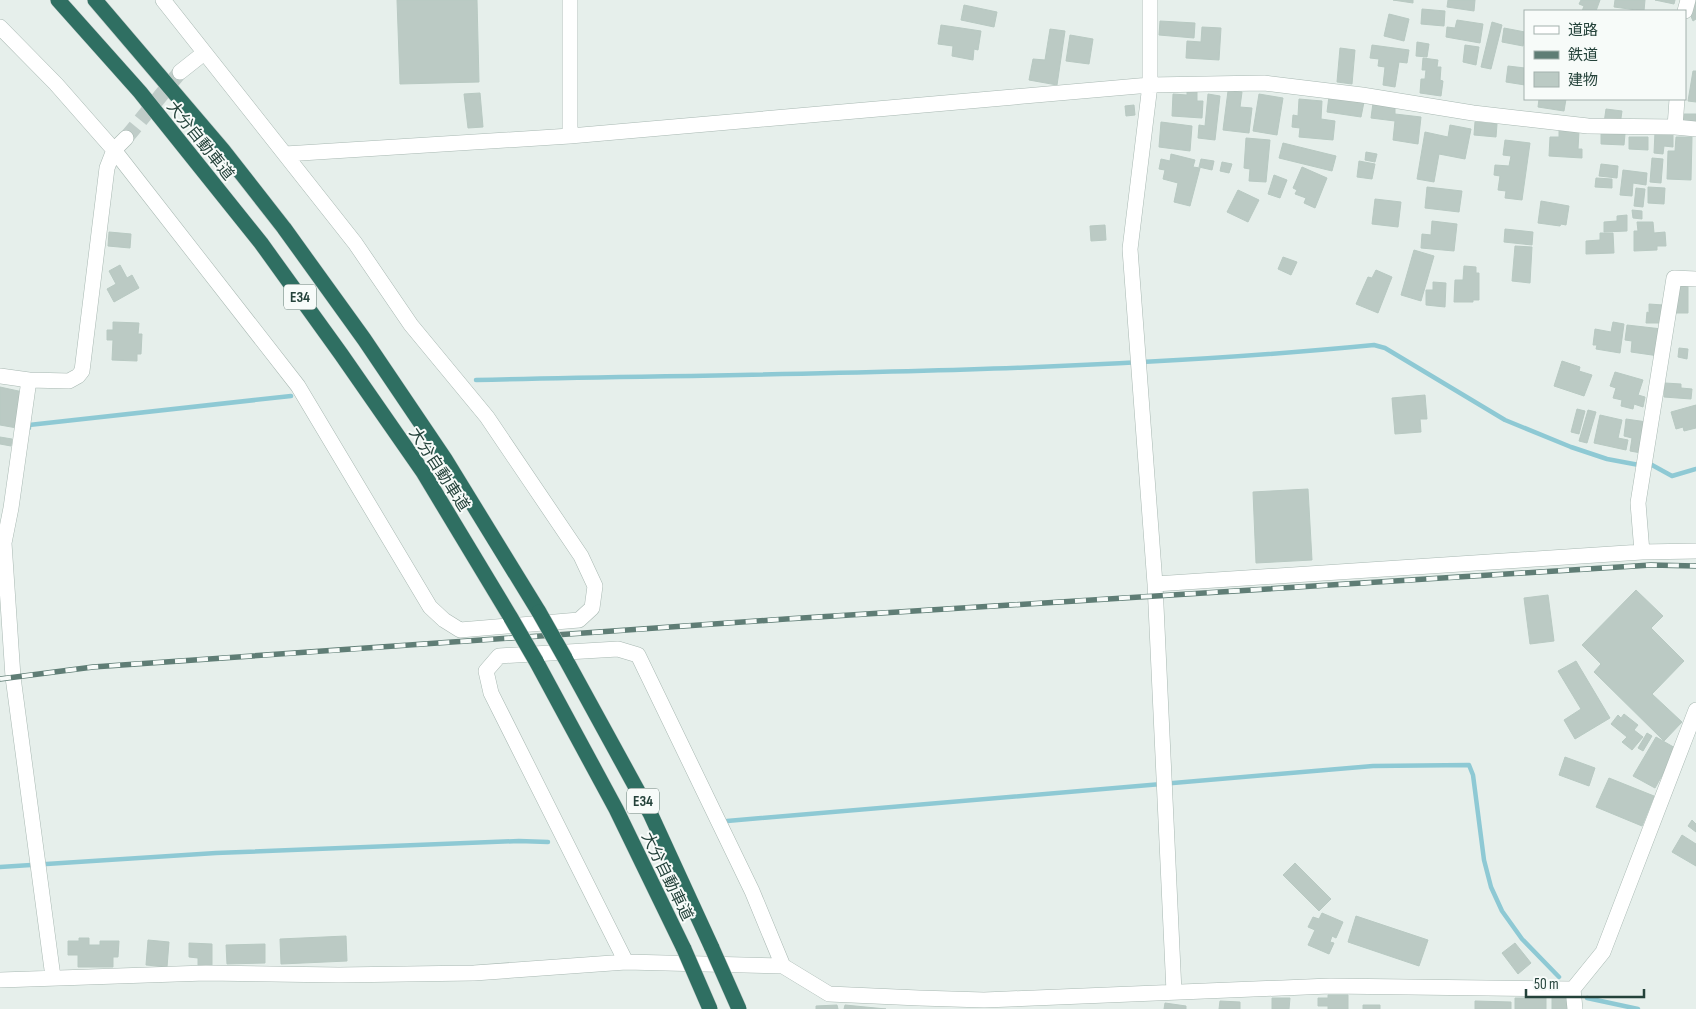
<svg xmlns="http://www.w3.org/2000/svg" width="1696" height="1009" font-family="'Sofia Sans Condensed','Noto Sans JP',sans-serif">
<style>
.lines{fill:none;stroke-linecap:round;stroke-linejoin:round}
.stream{stroke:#8ec9d4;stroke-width:4.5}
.building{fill:#bbcac4;stroke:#b8c9c2}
.minor-tunnel{stroke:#bfccc8;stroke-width:15;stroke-dasharray:15 8;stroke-linecap:butt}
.minor-casing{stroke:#a8b8b2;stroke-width:16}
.highway-casing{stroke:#c2cac8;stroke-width:16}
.minor{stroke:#fff;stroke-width:15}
.highway{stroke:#2f6f62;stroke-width:15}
.rail-casing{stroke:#5f7d75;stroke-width:5.5}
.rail{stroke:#f7fbf9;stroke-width:4;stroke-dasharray:11;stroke-linecap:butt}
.highway-bridge-casing{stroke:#c2cac8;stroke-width:16;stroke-linecap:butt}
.highway-bridge{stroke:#2f6f62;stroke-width:15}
.labels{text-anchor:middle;stroke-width:4;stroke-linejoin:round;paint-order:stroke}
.shield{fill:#f7fbf9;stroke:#637a73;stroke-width:1}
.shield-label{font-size:15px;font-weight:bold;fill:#24423a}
.street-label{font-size:16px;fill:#24423a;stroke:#f7fbf9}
</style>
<rect width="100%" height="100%" fill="#e6efeb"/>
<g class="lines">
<path class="stream" d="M476 380C775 373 1076 374 1374 345L1385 348 1505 420 1571 447 1607 459 1639 465H1652L1672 476 1696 469
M29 428V425L291 396
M727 821 1373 766 1469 765 1473 775 1484 860 1491 887 1502 911 1522 939 1559 977
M0 867 216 853 519 841 548 842
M1587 998 1638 1009"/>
</g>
<path class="building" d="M397 0H477L479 82 400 84Z
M1393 0H1413V3Z
M1448 0H1475L1474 11 1447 7Z
M1581 0H1600L1596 11H1582L1584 6 1579 4Z
M1615 0H1645L1644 11 1614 7Z
M1655 0H1675L1674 4Z
M1694 0H1696V19L1693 21 1690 14Z
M964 5 997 12 994 27 961 20Z
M1422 9 1445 11 1444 26 1421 24Z
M1389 14 1409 19 1404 41 1384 36Z
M1457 20 1483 24 1480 43 1446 37 1447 27 1455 28Z
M1160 21 1195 23 1194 38 1159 35Z
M1492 22 1502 25 1491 69 1481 67Z
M941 25 981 31 978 50 974 49 973 60 952 56 953 46 938 44Z
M1202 27 1221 28 1219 60 1186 58 1187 41 1201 42Z
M1504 28 1525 32 1523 46 1502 42Z
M1050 29 1065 31 1057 85 1029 80 1033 59 1045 60Z
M1070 35 1093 39 1089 64 1066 61Z
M1417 42 1429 44 1427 57 1416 56Z
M1372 45 1409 50 1407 63 1399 62 1395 87 1383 85 1385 67 1378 66 1379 59 1370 58Z
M1465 45 1479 47 1476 65 1463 62Z
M1340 48 1355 50 1352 84 1337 82Z
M1423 58 1438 60 1437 67H1441L1440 80 1443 81 1441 96 1420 93 1421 79H1425L1426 70H1422Z
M1508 66 1525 68V85L1506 82Z
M1693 71H1696V102L1688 101Z
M1187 90H1197V101H1203L1202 118 1172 116 1173 94 1187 95Z
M1228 91 1242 92 1240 107 1252 108 1249 133 1223 130Z
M480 93 483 127 468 128 464 94Z
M1208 94 1220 96 1215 140 1198 138 1199 125 1205 126Z
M1259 94 1283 98 1277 135 1253 131Z
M1329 96 1364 102 1361 117 1327 112Z
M1299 99 1322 101 1321 119 1335 121 1333 140 1299 137 1300 128 1292 127 1293 115 1298 116Z
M1539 99H1566L1564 111 1538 107Z
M1373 103 1395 106V114L1421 117 1418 144 1393 140 1395 121 1371 118Z
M1134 105 1135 115 1126 116 1125 106Z
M1606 109 1622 111 1620 125 1604 123Z
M1681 114H1696V126H1681Z
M1161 122 1192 126 1190 151 1159 147Z
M1475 122 1497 124 1496 137 1474 135Z
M1450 125 1471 129 1465 159 1439 154 1434 182 1417 179 1425 132 1448 137Z
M1559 130 1579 131 1578 149H1582V158L1549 156 1550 137H1559Z
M1655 132 1673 133V147L1664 146 1663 154 1654 153Z
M1601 133 1625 134 1624 145 1601 144Z
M1629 137H1648V150L1629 149Z
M1676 137H1692L1691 180 1667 179 1668 151H1675Z
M1246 138 1270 140 1266 182 1249 181 1250 169 1244 168Z
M1505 140 1530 143 1522 200 1505 198 1506 191 1498 190 1500 176 1494 175 1495 165 1509 166 1511 156 1503 155Z
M1283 143 1336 156 1332 171 1279 158Z
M1366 152 1377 154 1375 162 1365 160Z
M1171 154 1195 160 1193 167 1200 168 1190 206 1174 202 1178 183 1163 179 1165 170 1159 169 1161 159 1170 161Z
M1652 158 1663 159 1661 183 1650 182Z
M1201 159 1214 161 1212 170 1199 167Z
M1359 161 1375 164 1372 179 1357 177Z
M1222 162 1232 164 1229 173 1220 171Z
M1601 164 1618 166 1617 178 1599 176Z
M1302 167 1327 178 1315 208 1304 203 1306 198 1295 194 1297 190 1293 188Z
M1623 170 1647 173 1646 185 1633 183 1632 196 1620 195Z
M1274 175 1287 180 1280 198 1268 194Z
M1596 178 1612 179V188L1595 187Z
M1427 187 1462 191 1459 212 1425 208Z
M1648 187 1665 188 1664 204 1648 203Z
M1636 188 1645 189 1643 207 1634 206Z
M1238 190 1259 200 1248 222 1227 212Z
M1375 199 1401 202 1398 227 1372 224Z
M1541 201 1569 206 1566 225 1561 224 1560 226 1538 223Z
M1632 210 1642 211V219L1633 218Z
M1627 215V231L1604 232V222L1617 221V216Z
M1432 221 1457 224 1454 251 1421 248 1422 234 1431 235Z
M1637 222H1653L1654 233 1665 232 1666 246H1657V250L1634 251V231H1638Z
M1105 225 1106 240 1091 241 1090 226Z
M1505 229 1533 232 1532 245 1504 242Z
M109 232 131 234 130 248 108 246Z
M1600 233H1613L1614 253 1586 254V241L1600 240Z
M1515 246 1532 247 1530 283 1512 281Z
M1414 250 1434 256 1421 301 1401 295Z
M1283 257 1297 262 1291 275 1278 269Z
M120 265 127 278 132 275 139 288 114 302 107 289 116 284 109 271Z
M1464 266 1476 267V273H1479V300H1473V302H1454L1455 280H1463Z
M1376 270 1392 277 1378 313 1356 304 1368 277 1372 278Z
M1433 282 1446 283 1445 307 1426 305V290H1433Z
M1675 283 1688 284V313H1675Z
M1649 304 1663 305V323H1646L1647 312 1649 313Z
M113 322 139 323 138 334H142L141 354H137V361L112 360 113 340H107V330H113Z
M1613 322 1624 324 1620 353 1596 349 1597 345H1593L1595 329 1611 332Z
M1627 325 1662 329 1659 356 1631 352 1632 341 1625 340Z
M1679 348 1688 349 1687 359 1678 357Z
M1562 361 1580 367 1579 371 1592 375 1584 396 1554 386Z
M1615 372 1643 380 1638 395 1645 397 1643 407 1634 404 1633 409 1621 406 1622 400 1613 398 1616 388 1610 386Z
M1665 383 1681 384V388L1692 389 1691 399 1664 397Z
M0 387 23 392 17 428 0 425Z
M1425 395 1427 419H1420L1421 432 1395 434 1392 398Z
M1696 405V428L1684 431 1683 427 1676 429 1671 412Z
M1577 409 1585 411 1579 434 1571 432Z
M1588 410 1596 412 1587 443 1579 441Z
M1600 415 1622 420 1618 438 1628 440 1626 450 1594 443Z
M1626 419 1647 422 1641 453 1630 451 1632 438 1624 436Z
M0 437 12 439 11 446 0 444Z
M1308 489 1312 560 1256 563 1253 492Z
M1636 590 1663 616 1651 628 1684 661 1652 694 1682 722 1664 741 1594 672 1601 664 1582 645Z
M1548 595 1554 641 1530 644 1524 598Z
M1576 661 1610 718 1575 739 1564 720 1581 709 1558 671Z
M1624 714 1638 725 1634 730 1643 737 1632 750 1622 742 1627 737 1611 724 1618 715 1621 718Z
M1647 733 1652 736 1643 751 1638 748Z
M1656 737 1677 749 1655 788 1633 776Z
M1565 757 1595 768 1589 786 1559 775Z
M1609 778 1654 796 1642 826 1596 807Z
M1692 820 1696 824V832L1688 826Z
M1682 835 1696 844V866L1672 852Z
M1295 863 1331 899 1319 911 1283 875Z
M1322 913 1343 922 1336 938 1332 936 1330 942 1334 943 1329 954 1308 945 1315 930 1308 927 1313 917 1319 919Z
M1356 916 1428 940 1419 966 1348 942Z
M346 936 347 961 281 964 280 939Z
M79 938H89V945H100V941H119L118 957H113V967H78V955H68V941H79Z
M148 940 169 942 167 967 146 965Z
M189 943 212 944V965H198V958L189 957Z
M1515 943 1531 963 1518 974 1502 953Z
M265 944V963L227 964 226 945Z
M1552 991H1572V1009H1552Z
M1328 995H1348V1009H1328V1006H1318V998H1328Z
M1272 998H1290L1289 1009H1272Z
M1515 998H1546V1009H1515Z
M1220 1001 1240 1002V1009H1219Z
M1475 1001 1511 1002V1009H1475Z
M1165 1003 1186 1006V1009H1164Z
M837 1005 838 1009H816V1006Z
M845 1005 886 1009H844Z
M1363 1005H1380V1009H1363Z"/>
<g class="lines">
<path class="minor-tunnel" d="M126 138 180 72"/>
<g class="minor-casing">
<path id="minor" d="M1150 0V85L1130 249 1155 584 1174 992
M1685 11 1688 0
M0 27 56 84 114 150 298 386 430 607 444 620 460 630 579 620 592 608 595 586 581 556 487 417 411 325 355 243 163 0
M180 72 204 53
M1675 127 1677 99
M570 136V0
M285 154 570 136 1150 85 1264 83 1362 95 1473 113 1588 126 1675 127 1696 129
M0 376 29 380 69 381 78 376 82 371 107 168 114 150 126 138
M29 380 11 508 4 543 13 677 53 977
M1642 552 1638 503 1674 278 1696 279
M1155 584 1642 552 1696 551
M626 962 491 693 486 671 499 656 618 649 638 655 752 891 783 966
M0 980 206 973 339 975 474 973 626 962 783 966 829 994 919 998 984 1000 1330 986 1573 989 1603 952 1696 710
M1573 989 1575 1009"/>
</g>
<g class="highway-casing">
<path id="highway" d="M58 0 140 92 261 243 341 354 423 472 511 618
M95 0 223 150 284 228 364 339 445 459 539 612
M565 658 651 815 712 948
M536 661 616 809 684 949"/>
</g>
<use href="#minor" class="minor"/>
<use href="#highway" class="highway"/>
<g class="rail-casing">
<path id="rail" d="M0 679 93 667 786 619 1651 565 1696 566"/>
</g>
<use href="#rail" class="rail"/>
<g class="highway-bridge-casing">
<path id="highway-bridge" d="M539 612 565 658
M511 618 536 661
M712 948 739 1009
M684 949 710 1009"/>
</g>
<use href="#highway-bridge" class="highway-bridge"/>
</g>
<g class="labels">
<g class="shield">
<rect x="284" y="284.5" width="32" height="25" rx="4"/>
<rect x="627" y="788.5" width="32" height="25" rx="4"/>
</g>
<g class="shield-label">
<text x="300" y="302">E34</text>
<text x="643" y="806">E34</text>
</g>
<g class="street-label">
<text transform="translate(201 140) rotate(51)" y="6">大分自動車道</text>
<text transform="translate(440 469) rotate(57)" y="6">大分自動車道</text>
<text transform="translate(668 876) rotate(64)" y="6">大分自動車道</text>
</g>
</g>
<rect x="1524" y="10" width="162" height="90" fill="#f7fbf9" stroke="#a3b1ad"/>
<rect x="1534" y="26" width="25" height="8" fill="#ffffff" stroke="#a3b1ad"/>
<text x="1568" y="35" font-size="15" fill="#24423a">道路</text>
<rect x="1534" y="51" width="25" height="8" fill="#5f7d75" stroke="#a3b1ad"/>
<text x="1568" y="60" font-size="15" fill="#24423a">鉄道</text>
<rect x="1534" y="72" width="25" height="15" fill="#bbcac4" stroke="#a3b1ad"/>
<text x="1568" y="85" font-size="15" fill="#24423a">建物</text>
<path d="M1526 989v8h118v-8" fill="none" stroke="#24423a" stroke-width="2.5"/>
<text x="1534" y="989" font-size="15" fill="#24423a" stroke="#f7fbf9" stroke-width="4" paint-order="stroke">50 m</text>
</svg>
